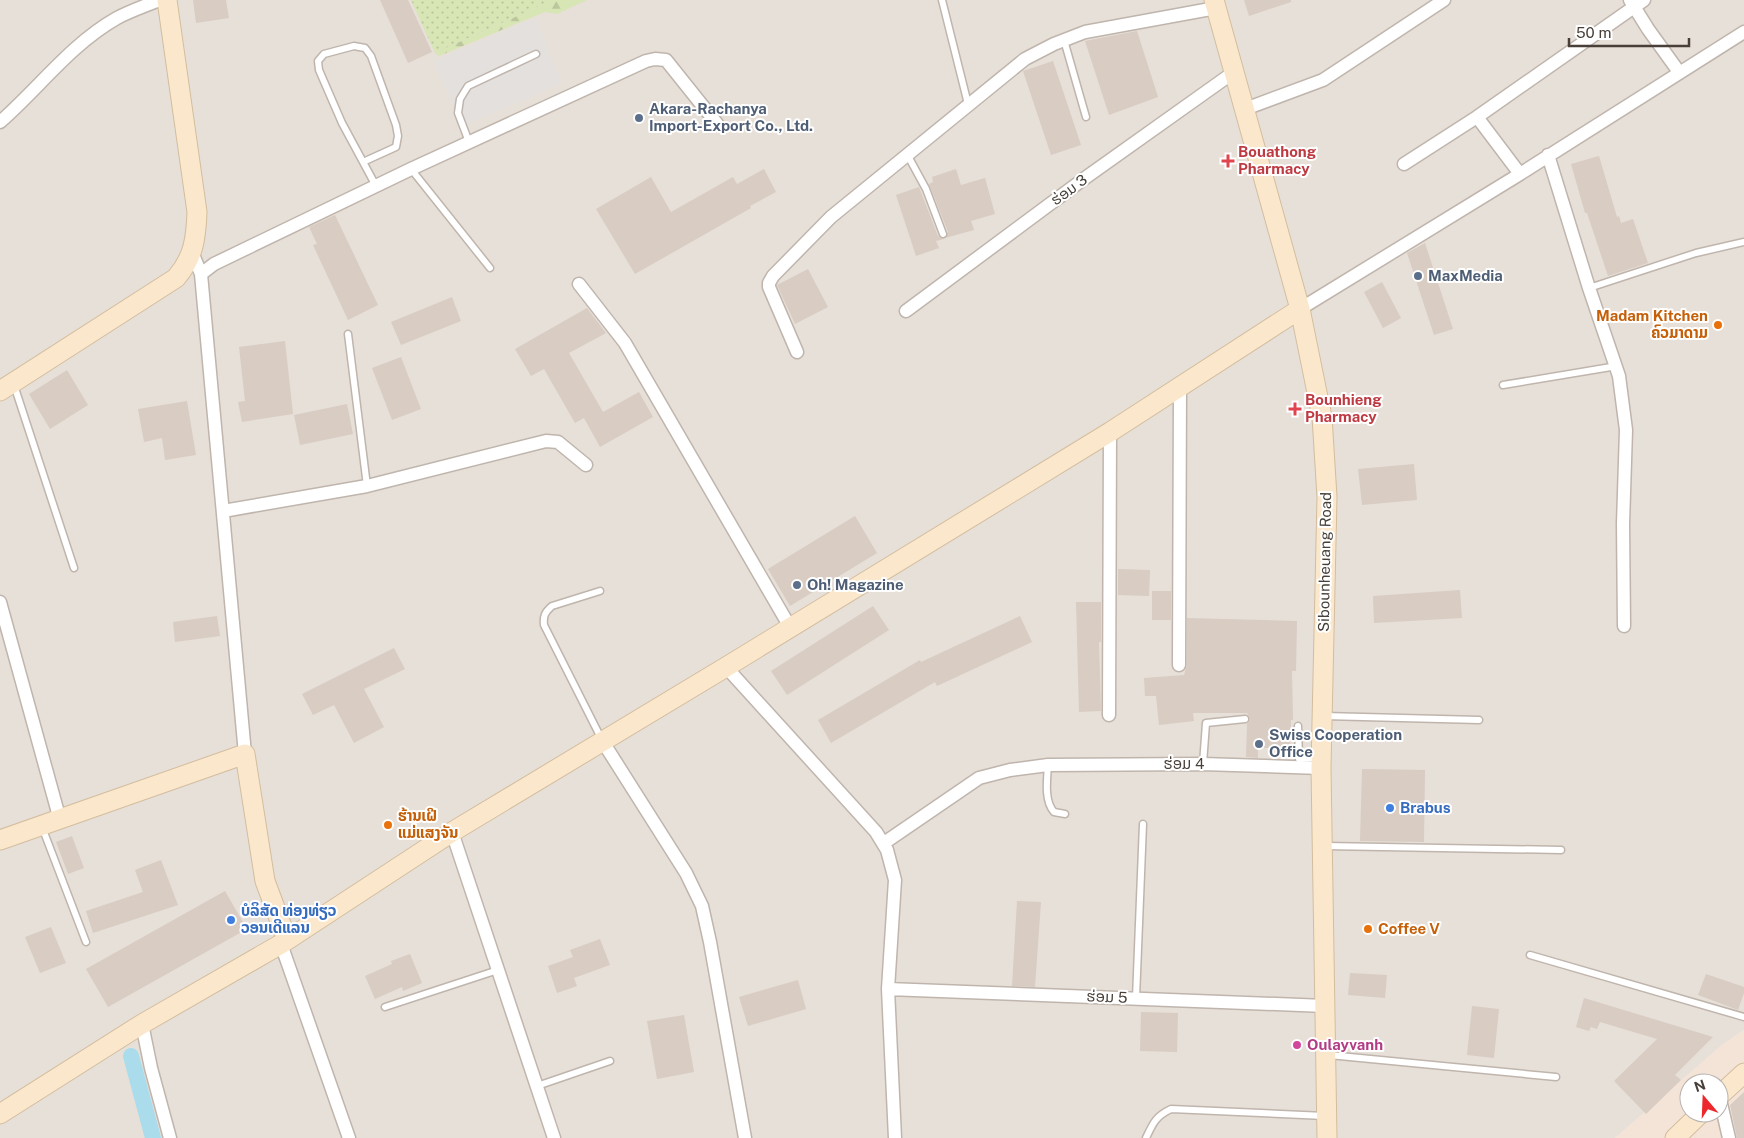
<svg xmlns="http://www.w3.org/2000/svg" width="1744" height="1138" font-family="'Public Sans','Noto Sans Lao',sans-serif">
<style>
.residential{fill:#e7e0d8}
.commercial{fill:#f4e3d7;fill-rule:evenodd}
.grass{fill:url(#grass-dots)}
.forest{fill:url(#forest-firs)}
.parking{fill:#e3e0de}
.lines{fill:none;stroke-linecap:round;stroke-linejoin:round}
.canal{stroke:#aadcec;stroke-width:16}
.building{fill:#d8ccc3}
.lane-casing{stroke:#bfb5ad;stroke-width:9}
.street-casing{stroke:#bfb5ad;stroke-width:15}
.secondary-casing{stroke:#d3bd9e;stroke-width:21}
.lane{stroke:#fff;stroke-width:6}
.street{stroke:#fff;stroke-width:12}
.secondary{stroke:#fbe8cc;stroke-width:19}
.service-dot{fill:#5c6f8a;stroke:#fff;stroke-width:2}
.health-dot{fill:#e0444e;stroke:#fff;stroke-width:2}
.food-dot{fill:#e8710a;stroke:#fff;stroke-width:2}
.shop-dot{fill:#3f7fe0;stroke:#fff;stroke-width:2}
.hotel-dot{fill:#d1479c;stroke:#fff;stroke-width:2}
.labels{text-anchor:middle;stroke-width:4;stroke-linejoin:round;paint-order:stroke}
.service-label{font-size:15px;font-weight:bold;fill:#4e5e75;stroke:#fff;text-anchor:start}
.health-label{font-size:15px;font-weight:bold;fill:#be3a42;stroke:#fff;text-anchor:start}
.street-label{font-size:15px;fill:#473f38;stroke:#fff}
.food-label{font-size:15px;font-weight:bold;fill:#c56008;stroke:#fff;text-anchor:start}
.shop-label{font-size:15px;font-weight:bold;fill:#366cbe;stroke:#fff;text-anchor:start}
.hotel-label{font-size:15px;font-weight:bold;fill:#b23c85;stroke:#fff;text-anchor:start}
</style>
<defs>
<pattern id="grass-dots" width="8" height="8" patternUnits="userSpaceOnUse" patternTransform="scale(1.25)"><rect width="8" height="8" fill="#d8e5b5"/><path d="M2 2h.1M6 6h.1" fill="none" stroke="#bbc69c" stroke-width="1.8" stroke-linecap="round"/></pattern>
<pattern id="forest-firs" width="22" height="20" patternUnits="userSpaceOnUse" patternTransform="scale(1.25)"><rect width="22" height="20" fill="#d8e5b5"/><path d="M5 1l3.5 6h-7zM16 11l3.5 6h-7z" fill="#bbc69c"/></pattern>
</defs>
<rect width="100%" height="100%" fill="#f4efea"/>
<path class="residential" d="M0 0H1744V1030L1723 1044 1615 1138H0Z"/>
<path class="commercial" d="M1744 1030V1138H1615L1723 1044ZM1689 1083H1719V1113H1689Z"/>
<path class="grass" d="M411 0H553L435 53Z"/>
<path class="forest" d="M553 0H587L557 14 545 12 439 56 435 53Z"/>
<path class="parking" d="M535 18 562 83 462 126 434 61Z"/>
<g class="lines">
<path class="canal" d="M131 1056 153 1138"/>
</g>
<path class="building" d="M193 0H226L229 18 196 23Z
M380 0H408L432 52 408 63Z
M1244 0H1291V2L1249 16Z
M1137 31 1158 97 1109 115 1085 41Z
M1053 61 1081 145 1051 155 1023 71Z
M1599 156 1617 217 1619 216 1621 223 1633 219 1648 263 1608 276 1587 213H1585L1571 164Z
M764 169 776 192 750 206 751 208 635 274 596 209 651 177 671 212 733 177 737 184Z
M956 169 961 185 985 178 995 214 971 221 974 230 945 238 948 232 929 184 933 182 932 177Z
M919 187 938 236 944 239 936 241 939 248 916 256 896 195Z
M335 215 378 305 348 320 313 245 317 244 309 227Z
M1425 243 1453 329 1434 335 1407 253Z
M808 269 828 307 795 324 777 285Z
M1382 282 1401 318 1383 328 1364 292Z
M452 297 461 321 401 345 391 322Z
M587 308 606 333 569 353 603 412 639 392 653 417 600 447 584 418 575 423 544 369 531 376 515 349Z
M285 341 293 414 242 422 238 402 245 401 239 347Z
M401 357 421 409 392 420 372 368Z
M67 370 88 405 50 429 29 394Z
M187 401 196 455 165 460 162 438 144 442 138 409Z
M347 404 353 434 300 445 294 415Z
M1414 464 1417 500 1362 505 1358 469Z
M855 516 877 553 790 606 768 569Z
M1118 569 1150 570 1149 596 1118 595Z
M1460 590 1462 618 1374 623 1373 596Z
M1152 591H1171V620H1152Z
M1076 602H1101V642H1099L1101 711 1079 712Z
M873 606 889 630 787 695 771 671Z
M217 616 220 636 175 642 173 622Z
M1020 616 1032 642 937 686 935 682 831 743 818 720 920 660 921 662Z
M1187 618 1297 621 1296 671H1292L1293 720H1291L1290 748H1258V758L1246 757 1247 724 1250 719 1247 713H1193L1194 721 1159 725 1156 696H1145L1144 678 1184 675 1187 665Z
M394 648 405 669 364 689 384 727 354 743 334 705 313 715 302 694Z
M1362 769 1425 770 1424 842 1360 841Z
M72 836 84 868 68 874 56 842Z
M161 860 178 905 93 933 86 911 143 892 135 870Z
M225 891 247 929 108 1007 86 969Z
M1017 901 1041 902 1035 987 1012 986Z
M51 927 66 963 40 973 25 937Z
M600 939 610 965 574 978 577 986 557 993 548 966 573 957 570 950Z
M410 954 422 983 403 991 402 987 375 999 365 976 392 964 391 961Z
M1350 973 1387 975 1385 998 1348 995Z
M1706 974 1744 987V993L1738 1010 1698 995Z
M798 980 806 1009 748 1026 739 997Z
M1584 998 1713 1037 1675 1075 1681 1080 1646 1114 1614 1081 1657 1039 1600 1022 1597 1029 1591 1027 1589 1031 1576 1027Z
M1472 1006 1499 1009 1494 1058 1467 1055Z
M1141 1012 1178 1013 1177 1052 1140 1051Z
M684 1015 694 1072 657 1079 647 1021Z
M1744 1092V1138H1737L1730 1105Z"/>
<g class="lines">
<g class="lane-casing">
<path id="lane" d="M942 0 968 104
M1064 40 1086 117
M469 142 458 113 460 99 468 86 536 54
M908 156 926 189 943 234
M363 162 396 147 398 136 396 125 371 56 365 48 354 46 324 54 318 61 319 70 342 123 376 186
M411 169 490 268
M1589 288 1696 253 1744 242
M348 334 367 486
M14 385 74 568
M1503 385 1617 366
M600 591 552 606C545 612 543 616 544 625L602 740
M1324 716 1479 720
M1298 726 1299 759 1320 758
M1203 764 1206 723 1245 719
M1048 765C1047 780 1044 801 1054 812L1065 814
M42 827 86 942
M1325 846 1561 850
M1530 955 1744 1017
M1136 998 1143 824
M385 1007 498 970
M1329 1055 1556 1077
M537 1086 610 1061
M1146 1138C1153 1123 1156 1116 1171 1109L1325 1116"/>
</g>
<g class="street-casing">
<path id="street" d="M1630 0 1648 29 1679 72
M1245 109 1323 80 1444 0
M1477 117 1520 174
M0 122C39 88 71 44 117 18 130 11 145 6 159 0
M1548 155 1589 288 1619 376 1626 430 1623 524 1624 626
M1404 164 1477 117 1644 0
M192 252 201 274 245 754
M201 274 214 264 411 169 646 61 655 59 666 60 718 125
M579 284 625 343 790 627
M1300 309 1520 174 1744 32
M906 311 1085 178 1234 72
M797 352 769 287V283L773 276 831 217 1025 59 1054 44 1085 32 1216 8
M223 511 367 486 546 441 558 442 586 465
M0 602 60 820
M1179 665 1180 388
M726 667 876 832 887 850 895 880 888 989 895 1138
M1109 715 1110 432
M603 742 686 873 702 906 710 942 745 1138
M452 832 554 1138
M884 843 979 778 1010 770 1048 765 1203 764 1321 768
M281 944 349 1138
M888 989 1325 1006
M142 1024 151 1068 170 1138
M1719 1095 1729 1138"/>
</g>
<g class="secondary-casing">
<path id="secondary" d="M1214 0 1300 309 1322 417 1327 497 1321 768 1327 1138
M0 391 176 278C194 257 196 238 197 212L167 0
M0 840 245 754 265 881 287 940
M1719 1096 1744 1073
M0 1114 142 1024 281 944 452 832 726 667 1110 432 1300 309
M1675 1138 1701 1113"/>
</g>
<use href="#lane" class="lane"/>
<use href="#street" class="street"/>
<use href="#secondary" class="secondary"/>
</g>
<g class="service-dot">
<circle cx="639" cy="118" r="5"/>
<circle cx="1418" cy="276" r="5"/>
<circle cx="797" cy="585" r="5"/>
<circle cx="1259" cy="744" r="5"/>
</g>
<g class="health-dot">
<path d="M1225.5 153.5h5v5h5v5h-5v5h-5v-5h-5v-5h5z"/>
<path d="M1292.5 401.5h5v5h5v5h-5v5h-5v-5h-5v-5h5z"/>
</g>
<g class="food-dot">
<circle cx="1718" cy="325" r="5"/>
<circle cx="388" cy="825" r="5"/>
<circle cx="1368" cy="929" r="5"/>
</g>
<g class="shop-dot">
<circle cx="1390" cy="808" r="5"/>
<circle cx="231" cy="920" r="5"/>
</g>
<circle class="hotel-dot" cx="1297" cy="1045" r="5"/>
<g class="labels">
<g class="service-label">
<text x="649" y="114">Akara-Rachanya<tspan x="649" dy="17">Import-Export Co., Ltd.</tspan></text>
<text x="1428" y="281">MaxMedia</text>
<text x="807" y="590">Oh! Magazine</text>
<text x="1269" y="740">Swiss Cooperation<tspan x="1269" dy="17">Office</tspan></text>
</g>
<g class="health-label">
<text x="1238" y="157">Bouathong<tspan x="1238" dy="17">Pharmacy</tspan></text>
<text x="1305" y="405">Bounhieng<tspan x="1305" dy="17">Pharmacy</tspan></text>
</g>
<g class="street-label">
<text transform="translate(1069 190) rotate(-36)" y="5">ຮ່ອມ 3</text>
<text transform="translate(1325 562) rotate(-89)" y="5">Sibounheuang Road</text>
<text x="1184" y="769">ຮ່ອມ 4</text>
<text transform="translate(1107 997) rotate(2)" y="5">ຮ່ອມ 5</text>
</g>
<g class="food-label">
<text x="1708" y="321" text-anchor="end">Madam Kitchen<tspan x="1708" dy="17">ຄົວມາດາມ</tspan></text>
<text x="398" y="821">ຮ້ານເຝີ<tspan x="398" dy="17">ແມ່ແສງຈັນ</tspan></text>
<text x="1378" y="934">Coffee V</text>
</g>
<g class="shop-label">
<text x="1400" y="813">Brabus</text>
<text x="241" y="916">ບໍລິສັດ ທ່ອງທ່ຽວ<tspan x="241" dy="17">ວອນເດີແລນ</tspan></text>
</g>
<g class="hotel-label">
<text x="1307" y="1050">Oulayvanh</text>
</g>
</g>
<g transform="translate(1704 1098) rotate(341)"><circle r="24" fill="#ffffff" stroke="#b5b2af"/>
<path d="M0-4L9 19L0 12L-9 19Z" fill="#ec282c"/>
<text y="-8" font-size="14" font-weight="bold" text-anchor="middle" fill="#473f38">N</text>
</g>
<path d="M1569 38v8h120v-8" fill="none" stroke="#473f38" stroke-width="2.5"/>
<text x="1576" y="38" font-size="15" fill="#473f38" stroke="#ffffff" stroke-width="4" paint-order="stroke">50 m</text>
</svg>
